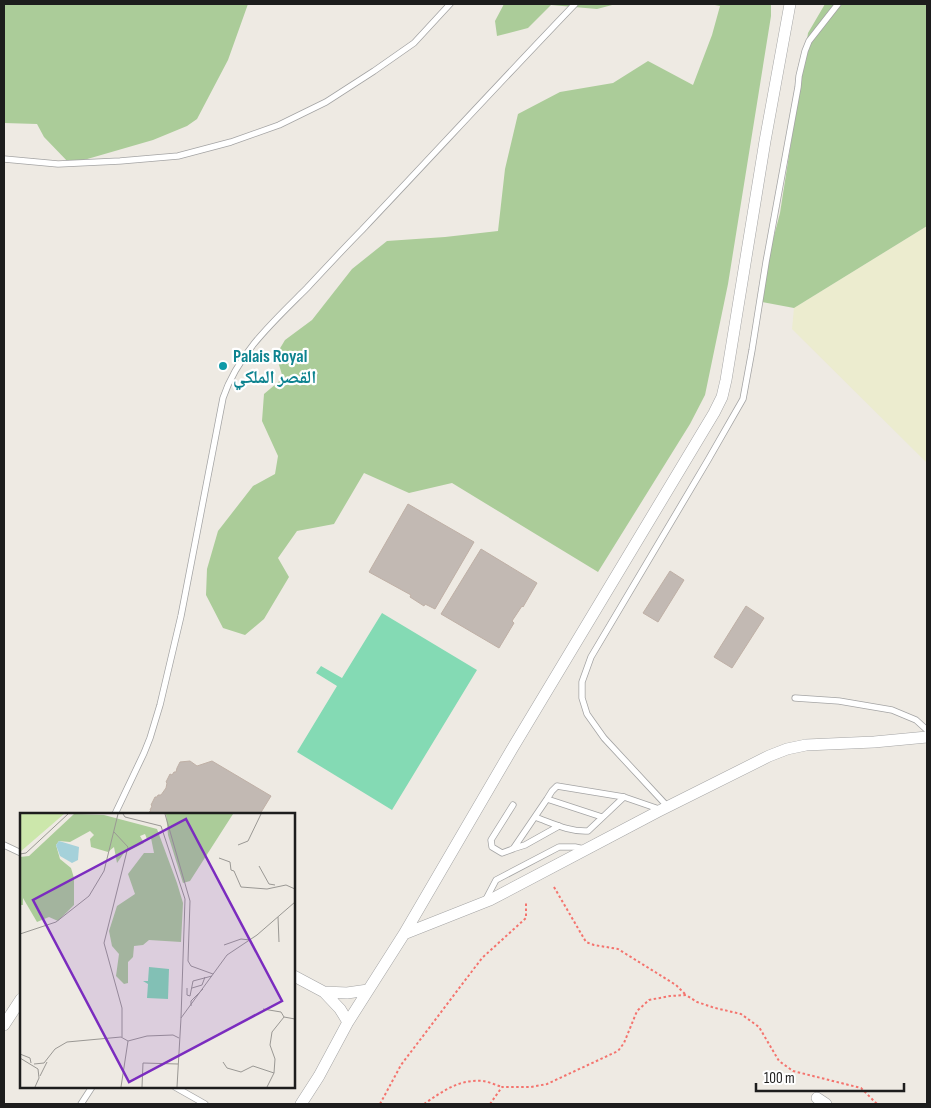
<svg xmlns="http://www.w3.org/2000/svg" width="931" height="1108" font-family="'Sofia Sans Condensed','Noto Naskh Arabic',sans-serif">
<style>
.farmland{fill:#ececcf}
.forest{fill:#abcc99}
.pitch{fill:#84dab4}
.building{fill:#c2b9b3;stroke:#bfb0a6}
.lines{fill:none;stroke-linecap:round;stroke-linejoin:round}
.lane-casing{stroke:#a4a4a4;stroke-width:7}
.street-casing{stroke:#a4a4a4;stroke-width:12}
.path{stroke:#f4746e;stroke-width:2;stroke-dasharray:2.5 2.5;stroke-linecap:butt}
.lane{stroke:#fff;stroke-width:5.5}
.street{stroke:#fff;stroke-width:11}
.culture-dot{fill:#0f9aa8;stroke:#fff;stroke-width:2}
.labels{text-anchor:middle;stroke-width:4.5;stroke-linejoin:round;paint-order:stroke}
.culture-label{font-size:18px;font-weight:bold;fill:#0d838f;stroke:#fff;text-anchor:start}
.inset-road{fill:none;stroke:#9a9894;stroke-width:1}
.view{fill:#7b2cbf;fill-opacity:0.15;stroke:#7b2cbf;stroke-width:2.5}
.inset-edge{fill:none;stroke:#1d1d1d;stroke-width:2.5}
</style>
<rect width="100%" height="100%" fill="#eeeae3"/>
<path class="farmland" d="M927 226V463L792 329 794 308Z"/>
<path class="forest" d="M4 4H248L228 60 197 119 187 126 153 140 70 164 44 137 37 124 4 123Z
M504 4H616L597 9 551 5 528 28 497 36 495 21Z
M710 4H771V16L728 284 705 395 690 424 598 572 452 483 409 493 364 473 334 524 297 531 278 558 289 577 264 619 245 635 223 628 206 595 207 569 218 531 253 486 275 474 278 456 262 421 264 394 283 378 276 355 285 340 312 320 352 269 387 241 445 237 498 231 505 169 518 114 560 92 613 83 648 61 693 85 712 35 720 6Z
M825 4H927V226L794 308 757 301 780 213 808 33Z"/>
<path class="pitch" d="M382 613 477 670 392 810 297 752 337 686 316 673 321 666 342 678Z"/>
<path class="building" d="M408 504 474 542 435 609 425 604 424 606 410 597 411 595 369 572Z
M481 549 537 583 523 607 522 606 512 621 514 623 499 648 441 614Z
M670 571 684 580 658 622 643 613Z
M746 606 764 618 732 668 714 657Z
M190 761 197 766 212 761 271 796 260 814H147L149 812 151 811 150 810 152 806 151 805 155 797H157L158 795H161L166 788 167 783 166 782 170 774 172 775 174 772H176L177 768 180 762Z"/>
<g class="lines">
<g class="lane-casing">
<path id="lane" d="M4 159 58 164 120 161 178 156 231 142 279 125 326 102 374 71 414 43 450 4
M795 698 839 701 892 710 916 720 927 730
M547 799 602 817
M513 805 491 840 492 847 502 853 513 849 547 799 552 791 557 786 624 797 656 808 659 811
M668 807 604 738 587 714 582 698V682L591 657 708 460 743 399 752 350 766 262 798 87 799 76 805 51 809 41 838 4
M115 814 144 753 150 738 160 705 181 616 223 398C238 353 274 321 307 288 325 269 343 249 362 230 433 155 503 79 575 4
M535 817C552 823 569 832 588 831L624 797
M4 845 21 853
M512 849 525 845 559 826
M485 901 496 880 559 847H575L584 849
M175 1087 205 1104
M81 1104 92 1087"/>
</g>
<g class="street-casing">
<path id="street" d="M404 934 512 749 714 413 722 397 726 380 765 141 790 4
M294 976 324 992 347 993 368 990
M324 992 340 1009 348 1022
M4 1025 21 999
M817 1098 826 1104
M301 1104 319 1076 348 1022 404 934 490 900 659 811 769 756 787 749 806 745 874 742 927 737"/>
</g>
<path class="path" d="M554 887 586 942 594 945 618 949 676 985 686 995
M380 1104 401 1065 482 958 526 918V901
M424 1104C443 1091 459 1079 483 1081 489 1082 496 1085 502 1087
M490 1104 502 1087H531L547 1084 618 1051 624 1043 637 1011 649 1000 670 996 686 995 697 1002 715 1008 741 1014 759 1027 779 1061 793 1071 861 1088 877 1104"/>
<use href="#lane" class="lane"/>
<use href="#street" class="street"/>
</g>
<circle class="culture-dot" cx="223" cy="366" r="5"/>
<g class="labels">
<g class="culture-label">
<text x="233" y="362">Palais Royal<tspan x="233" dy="21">القصر الملكي</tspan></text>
</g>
</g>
<g transform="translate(20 813)">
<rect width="275" height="275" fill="#eeeae3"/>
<path d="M0 1H44L0 39Z" fill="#cce7ab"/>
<path d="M54 1 84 2 137 16 157 70 163 90 161 129 129 127 123 132 114 133 113 144 108 149V170L104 171 96 163 99 141 92 133 89 118 97 93 115 81 108 61 124 40H134L131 25 127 26 125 21 120 23 124 30 104 40 97 50 94 34 88 39 71 34 70 26 74 22 70 18 50 29 39 28 36 32 40 46 51 55 54 65V92L38 108 29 104 17 109 3 85V92H0V44L9 43ZM146 1H213L170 68 163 70 148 22Z" fill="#abcc99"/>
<path d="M129 154 149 156 148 186 127 185 128 171 123 168H128Z" fill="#84dab4"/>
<path d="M39 28 59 34 58 47 52 50 40 43 36 32Z" fill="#a5d1da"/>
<path class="inset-road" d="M103 1 105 4 141 13 165 86 161 205M145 1 170 88 168 148 171 153 193 161M94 19 108 34 84 130 102 195V224M218 32 228 28 241 1M0 41 6 40 48 1M199 45 210 49 211 57 214 58 221 74 247 76 266 72 275 76M239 53 249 71 255 72M258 104 259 129M0 121 36 109 69 83 84 58 98 1M204 132 221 126 230 127M167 175V182L170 183 173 168 192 163M172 175 182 172 185 164M171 193V188L183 176M243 196 261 199 264 204M0 241 10 245 11 250M0 245 18 256 19 265 15 274M203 249 207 255 221 259 233 253 254 260M14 251 24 250 35 236 47 229 101 224 108 228M20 263 27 249M101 274 108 228 127 223 153 222 159 225M122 274 123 250 158 251M157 274 161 205 207 142 237 122 275 89M247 274 254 260 255 246 250 232 252 219 264 204 275 206"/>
<path class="view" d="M166 6 262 188 109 269 13 87Z"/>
<rect width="275" height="275" class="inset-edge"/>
</g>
<rect width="931" height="1108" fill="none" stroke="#1d1d1d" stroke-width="10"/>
<path d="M756 1083v8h148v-8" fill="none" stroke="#1d1d1d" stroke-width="2.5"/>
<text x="764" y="1083" font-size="15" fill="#1d1d1d" stroke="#ffffff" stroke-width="4" paint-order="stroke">100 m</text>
</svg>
